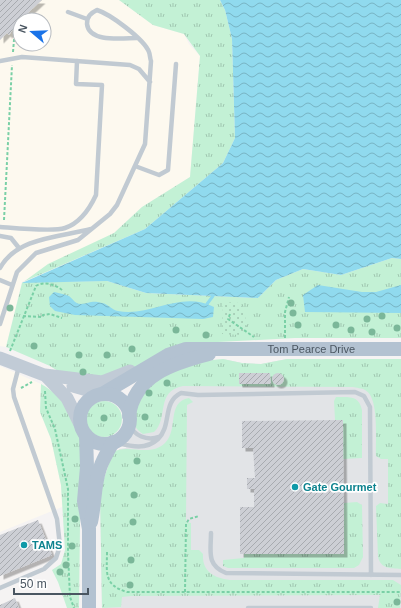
<svg xmlns="http://www.w3.org/2000/svg" width="401" height="608" font-family="Helvetica,sans-serif">
<style>
.commercial{fill:#fdf9ef;fill-rule:evenodd}
.airport{fill:#e2e4e7}
.grass{fill:url(#grass-tufts)}
.garden{fill:url(#garden-dots)}
.water{fill:url(#water-waves)}
.lines{fill:none;stroke-linecap:round;stroke-linejoin:round}
.stream{stroke:#90daee;stroke-width:3}
.building{fill:url(#building-hatch);filter:url(#shadow)}
.path{stroke:#7ad0a6;stroke-width:2;stroke-dasharray:3 2;stroke-linecap:butt}
.lane{stroke:#c1cad2;stroke-width:4.5}
.secondary{stroke:#c1cbd6;stroke-width:13}
.primary{stroke:#b3c2d1;stroke-width:14}
.tree{fill:#7bb799}
.culture-dot{fill:#0f9aa8;stroke:#fff;stroke-width:1.5}
.labels{text-anchor:middle;stroke-width:3.5;stroke-linejoin:round;paint-order:stroke}
.street-label{font-size:11px;fill:#4a5661;stroke:#fff}
.culture-label{font-size:11px;font-weight:bold;fill:#0d838f;stroke:#fff;text-anchor:start}
</style>
<defs>
<pattern id="grass-tufts" width="24" height="20" patternUnits="userSpaceOnUse"><rect width="24" height="20" fill="#c3f1d5"/><path d="M3 7l-1-3M5 7V3M7 7l1-3M15 17l-1-3M17 17v-4M19 17l1-3" fill="none" stroke="#a0c6b0"/></pattern>
<pattern id="garden-dots" width="8" height="8" patternUnits="userSpaceOnUse"><rect width="8" height="8" fill="#c3f1d5"/><path d="M2 2h.1M6 6h.1" fill="none" stroke="#a0c6b0" stroke-width="1.8" stroke-linecap="round"/></pattern>
<pattern id="water-waves" width="16" height="10" patternUnits="userSpaceOnUse"><rect width="16" height="10" fill="#90daee"/><path d="M0 5q4-4 8 0t8 0" fill="none" stroke="#78b4c4"/></pattern>
<pattern id="building-hatch" width="6" height="6" patternUnits="userSpaceOnUse"><rect width="6" height="6" fill="#cdcfd5"/><path d="M-1 1l2-2M0 6l6-6M5 7l2-2" fill="none" stroke="#a8abb0"/></pattern>
<filter id="shadow"><feDropShadow dx="3.5" dy="3.5" stdDeviation="0" flood-color="#0004"/></filter>
</defs>
<rect width="100%" height="100%" fill="#f5f3f3"/>
<path class="commercial" d="M0 0H119L153 25 184 34 189 44 200 56 190 177 142 207 114 233 22 282 6 347 0 346ZM20 20H44V44H20Z
M0 366 41 384 40 412 51 439 61 485 62 507 0 532Z"/>
<path class="airport" d="M223 359 242 363 261 364 287 359H401V608H102L100 490 119 449 126 448 133 423 134 409Z"/>
<path class="grass" d="M119 0H220L225 10 232 39 235 138 223 163 145 229 23 282 107 281 146 293 258 298 276 280 303 269 341 275 392 258 401 259V338H295L199 343 126 372 95 379 61 373 50 366 6 347 22 283 48 264 114 233 142 207 190 177 200 56 184 34 153 25Z
M223 359 242 363 261 364 287 359H401V569C390 568 381 569 378 557L376 506 380 503 388 504V459H381L376 456C375 441 380 398 365 390 362 388 356 388 353 387L183 386C155 391 169 419 154 432L143 434C135 429 132 422 133 413 135 402 148 383 158 378 177 368 201 360 223 359Z
M41 384C67 399 71 414 81 441L79 608H67L58 582 52 570 61 564 65 550 61 485 51 439 40 412Z
M336 397C349 397 359 395 362 410V458L343 459V420H335L334 401Z
M189 398 193 402 187 405 186 522 191 523V550H199L203 554C202 571 213 578 230 580H393L401 585 400 608H378L380 595 131 596 122 597 121 607 102 608 100 490 113 452C129 443 149 458 165 443 179 429 166 402 189 398Z
M86 419a18 18 0 1 1 36 0a18 18 0 1 1-36 0Z
M357 502 362 505 363 557 359 565 354 568H228L223 566V560L244 558V554H344V503Z"/>
<path class="garden" d="M236 302C249 308 243 319 248 329L244 335 222 334 223 303Z"/>
<path class="water" d="M220 0H401V259L392 258 341 275 303 269 276 280 258 298 146 293 107 281 22 283 145 229 223 163 235 138 232 39 225 10Z
M318 285 362 292H376L401 285V313L305 312 303 295Z
M54 292C58 293 65 294 69 296 73 299 75 304 81 304 90 303 92 300 102 303 108 304 112 310 118 311 152 317 180 290 214 307L213 317 203 319 75 315 55 311 50 306 49 297Z"/>
<g class="lines">
<path class="stream" d="M207 304 213 296"/>
</g>
<path class="building" d="M0 0H42L18 22 9 35 7 33 0 40Z
M239 373H270L271 384H239Z
M272 379a6 6 0 1 1 12 0a6 6 0 1 1-12 0Z
M343 420 344 554H240V507H254V489H247V478H255L253 448H242V421Z
M38 520 52 555 0 576V535Z
M15 598 19 608H0V605Z"/>
<g class="lines">
<path class="path" d="M13 52 15 28
M4 220 12 65
M230 314 228 319 254 337
M23 316 42 317 43 315 50 314 62 318
M285 338V312L289 297
M10 351 36 286C43 281 55 284 62 290
M21 388 32 382
M45 391 46 408 55 429 68 489V553L70 597 74 608
M107 552C107 572 103 585 127 592H401
M185 592 186 524 189 519 199 516"/>
<path class="lane" d="M68 12 87 19
M0 61 22 57 130 65 139 69 150 82
M135 166 159 175 168 170 176 64
M0 227C14 228 53 232 65 228 80 223 90 208 96 195L102 85 76 84 77 61
M0 236 11 238 19 248
M0 268C17 237 61 237 91 229
M0 280 12 285
M0 324 17 272 36 253 78 240 110 214 117 205 145 144 151 61C150 59 150 54 149 52 144 39 110 14 97 10 91 13 87 16 87 24 89 43 123 38 137 38
M129 424C134 436 147 441 159 437
M114 442C130 446 145 451 158 439 172 426 162 402 181 393L198 395 355 392 364 396 370 407 371 575
M211 533C211 551 206 565 226 573L401 575
M0 588 44 569 56 558 60 546 57 519 14 397 13 389 19 366
M248 608H371"/>
<path class="secondary" d="M0 358 52 378
M45 375 102 382 130 371
M45 375 67 398 80 424
M73 386 101 394"/>
<g class="primary">
<path id="s1" d="M102 394 168 355 186 349H401"/>
<circle cx="105" cy="419" r="25"/>
<path d="M129 416C134 375 174 363 209 354"/>
<path d="M86 435 87 467 84 501 89 529V608"/>
<path d="M91 522C95 504 94 485 100 468 103 459 108 451 113 442"/>
</g>
</g>
<g class="tree">
<circle cx="291" cy="303" r="3.5"/>
<circle cx="10" cy="308" r="3.5"/>
<circle cx="293" cy="313" r="3.5"/>
<circle cx="382" cy="316" r="3.5"/>
<circle cx="367" cy="319" r="3.5"/>
<circle cx="298" cy="325" r="3.5"/>
<circle cx="336" cy="325" r="3.5"/>
<circle cx="397" cy="328" r="3.5"/>
<circle cx="176" cy="330" r="3.5"/>
<circle cx="351" cy="330" r="3.5"/>
<circle cx="372" cy="332" r="3.5"/>
<circle cx="206" cy="335" r="3.5"/>
<circle cx="34" cy="346" r="3.5"/>
<circle cx="132" cy="349" r="3.5"/>
<circle cx="79" cy="355" r="3.5"/>
<circle cx="107" cy="355" r="3.5"/>
<circle cx="83" cy="372" r="3.5"/>
<circle cx="167" cy="383" r="3.5"/>
<circle cx="149" cy="393" r="3.5"/>
<circle cx="145" cy="417" r="3.5"/>
<circle cx="104" cy="418" r="3.5"/>
<circle cx="137" cy="461" r="3.5"/>
<circle cx="134" cy="495" r="3.5"/>
<circle cx="75" cy="519" r="3.5"/>
<circle cx="133" cy="522" r="3.5"/>
<circle cx="72" cy="546" r="3.5"/>
<circle cx="131" cy="560" r="3.5"/>
<circle cx="66" cy="565" r="3.5"/>
<circle cx="60" cy="572" r="3.5"/>
<circle cx="130" cy="585" r="3.5"/>
<circle cx="397" cy="602" r="3.5"/>
</g>
<g class="culture-dot">
<circle cx="295" cy="487" r="4"/>
<circle cx="24" cy="545" r="4"/>
</g>
<g class="labels">
<g class="street-label">
<text dy="4" stroke="none"><textPath href="#s1" startOffset="221">Tom Pearce Drive</textPath></text>
</g>
<g class="culture-label">
<text x="303" y="491">Gate Gourmet</text>
<text x="32" y="549">TAMS</text>
</g>
</g>
<g transform="translate(32 32) rotate(289)"><circle r="19" fill="#ffffff" stroke="#b7bbc0"/>
<path d="M0-3L7 15L0 10L-7 15Z" fill="#1a73e8"/>
<text y="-6" font-size="11" font-weight="bold" text-anchor="middle" fill="#4a5661">N</text>
</g>
<path d="M14 588v6h74v-6" fill="none" stroke="#4a5661" stroke-width="2"/>
<text x="20" y="588" font-size="12" fill="#4a5661" stroke="#ffffff" stroke-width="3" paint-order="stroke">50 m</text>
</svg>
